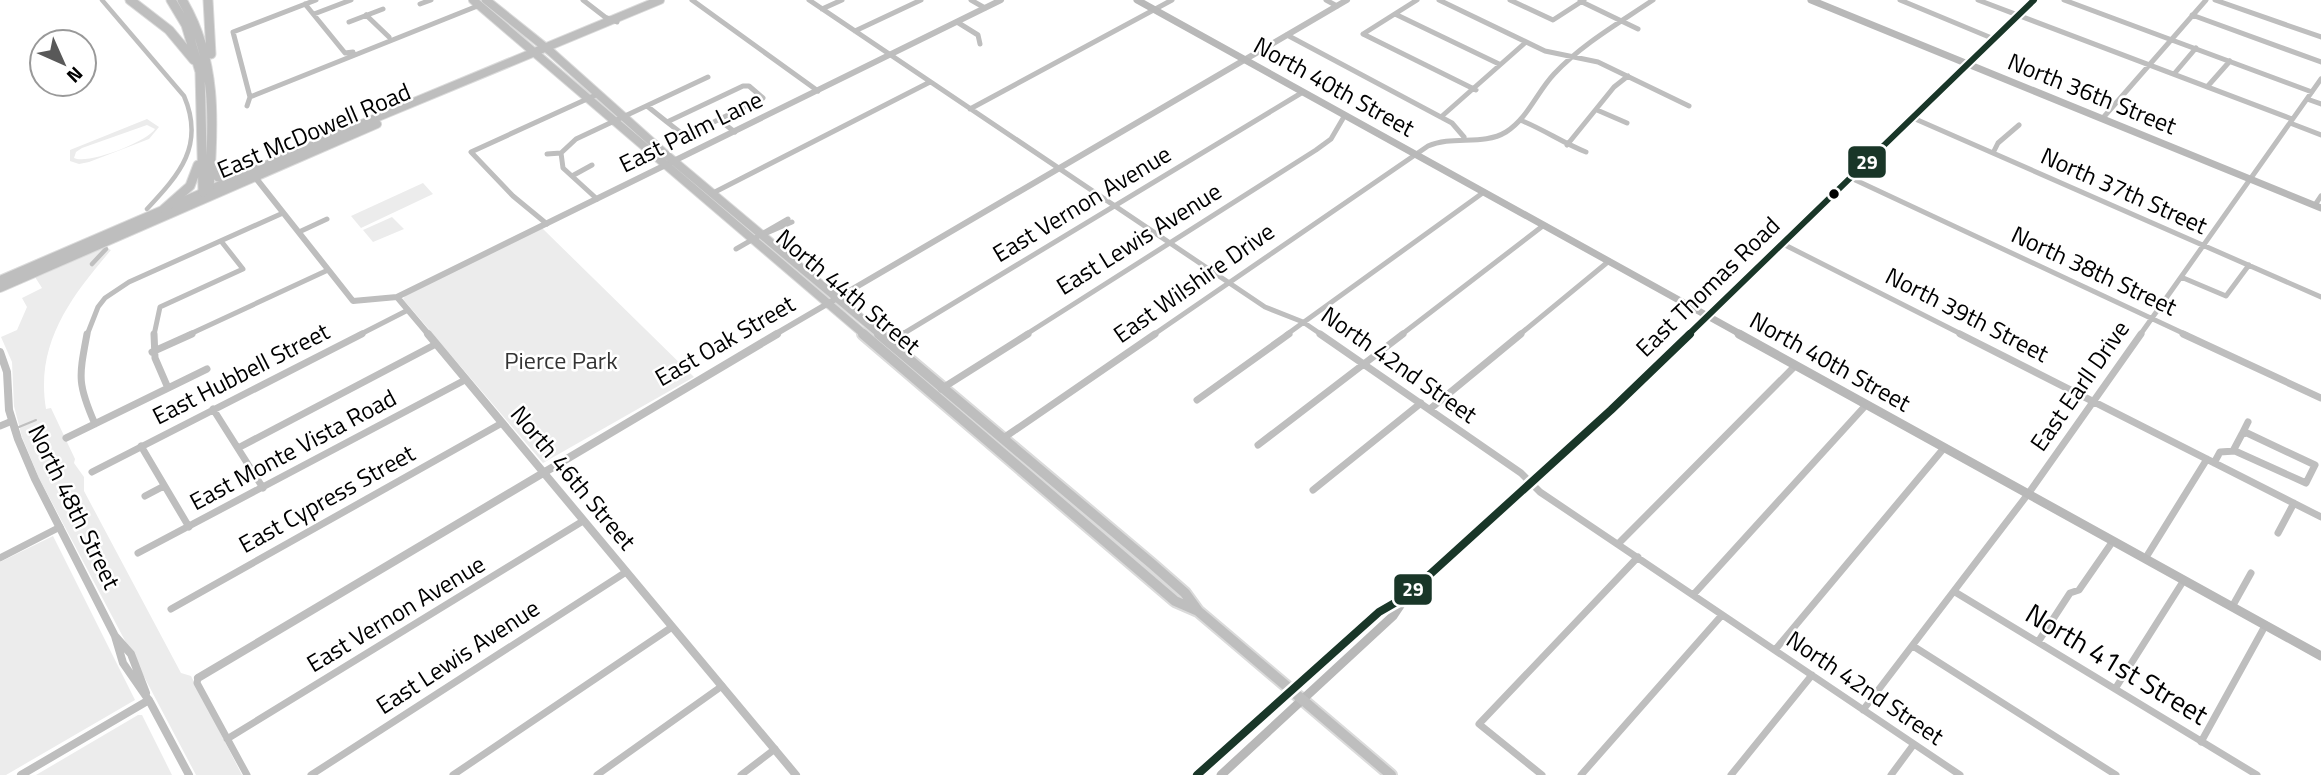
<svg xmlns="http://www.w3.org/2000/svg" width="2321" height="775" font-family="'Titillium Web',sans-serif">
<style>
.green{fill:#ececec;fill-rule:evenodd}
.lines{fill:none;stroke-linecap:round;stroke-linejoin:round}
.stream{stroke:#bfbfbf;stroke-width:2}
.canal{stroke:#bfbfbf;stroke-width:4.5}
.primary-far1-casing{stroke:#dbdbdb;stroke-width:10}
.primary-casing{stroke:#dbdbdb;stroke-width:14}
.motorway-casing{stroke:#dbdbdb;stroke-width:11}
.minor-far1{stroke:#bebebe;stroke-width:5}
.minor{stroke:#bebebe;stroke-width:7}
.tertiary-far1{stroke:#bebebe;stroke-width:6}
.tertiary{stroke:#bebebe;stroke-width:8}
.secondary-far1{stroke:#b8b8b8;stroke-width:7}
.secondary{stroke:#b8b8b8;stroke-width:9}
.primary-far1{stroke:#bebebe;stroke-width:8}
.primary{stroke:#bebebe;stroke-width:10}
.motorway{stroke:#bebebe;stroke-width:9}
.bus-1-far1-casing{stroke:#fff;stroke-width:10}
.bus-1-casing{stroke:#fff;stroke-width:13}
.bus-1-far1{stroke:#193628;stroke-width:6}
.bus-1{stroke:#193628;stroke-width:8}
.bus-dot{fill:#000;stroke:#fff;stroke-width:2.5}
.labels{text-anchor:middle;stroke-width:5;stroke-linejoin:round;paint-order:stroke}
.street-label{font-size:24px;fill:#000;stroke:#fff}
.park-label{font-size:24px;fill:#333;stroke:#fff}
.near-street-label{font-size:28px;fill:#000;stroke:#fff}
.line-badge{stroke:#fff;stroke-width:2.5}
.badge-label{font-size:19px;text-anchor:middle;font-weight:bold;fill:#fff}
</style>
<rect width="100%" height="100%" fill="#fff"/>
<path class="green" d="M147 119 159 127 149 139 89 162 79 164 70 161V150ZM147 125 155 129C147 142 87 165 74 158L76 152 82 148Z
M423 183 433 194 361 228 351 216Z
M392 217 404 229 373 242 363 230Z
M542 228 694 377 543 463 403 299 406 295Z
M104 247 111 250C71 297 35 343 46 409L51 408 75 459 74 463 84 477V491L181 673 191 676 242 775H196L39 478 22 437 14 406 12 362 1 337 17 330 27 307 22 298 42 288 35 277Z
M53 536 135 700 6 775H0V562Z
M138 715H142L172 775H36Z"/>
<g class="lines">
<path class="stream" d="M19 427 36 420"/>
<path class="canal" d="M102 0 184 96C205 145 180 174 147 209
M92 264 106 249"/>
<g class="primary-far1-casing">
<path id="primary-far1" d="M473 0 865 335
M486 0 551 52 663 152 881 335
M0 280 378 117 660 0
M0 288 377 124"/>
</g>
<g class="primary-casing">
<path id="primary" d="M863 334 1175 601 1198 611 1391 775
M879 334 1152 564 1185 593 1198 611"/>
</g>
<g class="motorway-casing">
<path id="motorway" d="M130 0 169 30 194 60
M171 0 186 25 200 72 203 192
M182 0C217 59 214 122 209 189
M208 0 211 54
M212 168 218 177H237
M164 209 190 186 198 165"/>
</g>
<path class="minor-far1" d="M583 0 605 17 617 22
M692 0 818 91
M809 0 1265 307 1303 322 1322 335
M971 0 985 8
M1326 0 1337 6
M1439 0 1545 51 1598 62 1689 106
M1510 0 1553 20 1584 0
M1900 0 1994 39
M1978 0 2292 119
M2064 0 2312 92
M2215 0 2321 37
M1580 1 1638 29
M305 4 345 53 353 52
M420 4 431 0
M822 9 842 0
M314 14 351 0
M1395 14 1499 64
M366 15 389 37
M2192 15 2321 62
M349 22 383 9
M957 22 978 35 980 44
M855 31 921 0
M1363 34 1476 90
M1363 34 1417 0
M1287 35 1452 123 1464 137
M2174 74 2196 48
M743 86H749L763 98 685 136 667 122Z
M2207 87 2230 61
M250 97 480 5
M2307 99 2321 104
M247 106 250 97 233 32 316 0
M647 106 667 122
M970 109 1172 0
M1597 110 1627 123
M1441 117 1526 42
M1913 118 2321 297
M2102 119 2206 0
M719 120 735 132
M1520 120C1543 129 1563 143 1586 152
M2290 123 2321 135
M1567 145 1614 87 1628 76
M561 153 563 168 597 199
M1993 153 1998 143 2019 125
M547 154 561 153 576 139 708 77
M572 176 592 165
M1851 178 2187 335
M711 194 930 82
M2315 205 2321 196
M547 224 513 196 471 152 598 94
M299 232 327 219
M762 235 792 222
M1783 244 1963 335
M736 249 788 219
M2181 277 2226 296 2249 265
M87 335 98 307 105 298 129 282 283 213
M154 335 160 307 243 269 221 241
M188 335 328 270
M359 335 408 310
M901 335 1303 92
M1025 335 1316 150 1331 139 1345 115
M1153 335 1428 146C1453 135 1483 146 1506 132 1528 118 1537 92 1554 74 1582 44 1619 23 1653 0
M1286 335 1484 192
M1401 335 1544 225
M1519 335 1609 261
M2140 335 2321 79"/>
<path class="minor" d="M87 334C79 377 77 383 95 424
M154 334 155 358 168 388
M1320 334 1521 473 1540 492 1960 775
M1960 334 2321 517
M2183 334 2321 398
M888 343 904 334
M152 352 192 334
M941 389 1028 334
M1197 400 1289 334
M213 409 263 488
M1430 409 1521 334
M0 426 12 421
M2242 434 2248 422
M66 438 207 369
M1002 439 1155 334
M1258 445 1403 334
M141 446 189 527
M238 448 436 344
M2214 463 2220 452 2235 451 2306 483 2315 465 2247 433 2242 434 2233 451
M92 472 362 334
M1313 490 1421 403
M145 496 164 486
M2278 533 2294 503
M1618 544 1795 366
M138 553 465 380
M0 558 60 527
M2145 559 2207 459
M1955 592 2257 775
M1693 595 1866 405
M2232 607 2251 573
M171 609 502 423
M2038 642 2070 593 2079 590 2113 541
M1913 646 2116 775
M1775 650 1944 448
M198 678 197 683 247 775
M2115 689 2184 580
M1863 710 2028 494 2141 334
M227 739 583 521
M2201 742 2265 626
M311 775 626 572
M453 775 672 627
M597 775 722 686
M741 775 775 749
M1542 775 1479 724 1638 557
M1581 775 1722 615
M1731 775 1812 675
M1891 775 1914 744"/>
<path class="tertiary-far1" d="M255 177 353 301 397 297 1001 0
M397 297 429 335
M774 335 1347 0"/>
<path class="tertiary" d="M428 334 796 775
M0 352 7 372 9 410 18 439 35 479 115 636 123 663 150 702 189 775
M115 636 131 654 146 693
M198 678 777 334
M21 775 149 700"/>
<path class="secondary-far1" d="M1137 0 1742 335
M1811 0 2321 208
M1688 335 2034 0"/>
<path class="secondary" d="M1739 334 2321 656
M1197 775 1379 612 1405 597 1611 410 1690 334
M1221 775 1393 616 1405 598"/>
<use href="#primary-far1" class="primary-far1"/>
<use href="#primary" class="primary"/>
<use href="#motorway" class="motorway"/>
<g class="bus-1-far1-casing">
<path id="bus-1-far1" d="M1688 335 2034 0"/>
</g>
<g class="bus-1-casing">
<path id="bus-1" d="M1197 775 1379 612 1405 597 1611 410 1690 334"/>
</g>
<use href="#bus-1-far1" class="bus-1-far1"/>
<use href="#bus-1" class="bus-1"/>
</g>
<circle class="bus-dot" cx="1834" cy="194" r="6"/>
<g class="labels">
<g class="street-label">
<text transform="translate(1334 87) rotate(29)" y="8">North 40th Street</text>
<text transform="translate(2092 94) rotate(22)" y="8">North 36th Street</text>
<text transform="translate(314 131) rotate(-23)" y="8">East McDowell Road</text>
<text transform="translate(691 132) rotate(-26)" y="8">East Palm Lane</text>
<text transform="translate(2124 191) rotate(24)" y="8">North 37th Street</text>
<text transform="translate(1082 204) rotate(-31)" y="8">East Vernon Avenue</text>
<text transform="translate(1139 239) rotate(-32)" y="8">East Lewis Avenue</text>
<text transform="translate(2094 271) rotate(25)" y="8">North 38th Street</text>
<text transform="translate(1194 283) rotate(-35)" y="8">East Wilshire Drive</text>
<text transform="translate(1708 287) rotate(-44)" y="8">East Thomas Road</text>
<text transform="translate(848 292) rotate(40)" y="8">North 44th Street</text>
<text transform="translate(1967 315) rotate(27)" y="8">North 39th Street</text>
<text transform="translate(725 341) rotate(-30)" y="8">East Oak Street</text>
<text transform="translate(1830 362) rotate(29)" y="8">North 40th Street</text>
<text transform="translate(1399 365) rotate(35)" y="8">North 42nd Street</text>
<text transform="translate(241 374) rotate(-27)" y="8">East Hubbell Street</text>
<text transform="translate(2080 386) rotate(-55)" y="8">East Earll Drive</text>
<text transform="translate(293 450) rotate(-28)" y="8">East Monte Vista Road</text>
<text transform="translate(573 478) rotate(50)" y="8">North 46th Street</text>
<text transform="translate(327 499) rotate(-29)" y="8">East Cypress Street</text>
<text transform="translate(74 507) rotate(64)" y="8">North 48th Street</text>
<text transform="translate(396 614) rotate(-31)" y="8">East Vernon Avenue</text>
<text transform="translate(458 657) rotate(-33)" y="8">East Lewis Avenue</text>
<text transform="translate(1865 688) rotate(34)" y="8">North 42nd Street</text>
</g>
<g class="park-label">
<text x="561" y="369">Pierce Park</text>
</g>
<g class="near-street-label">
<text transform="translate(2117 664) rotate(31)" y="10">North 41st Street</text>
</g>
</g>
<g class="line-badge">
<rect x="1847" y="145" width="40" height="34" rx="7" fill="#193628"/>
<rect x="1393" y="573" width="40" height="33" rx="7" fill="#193628"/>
</g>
<g class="badge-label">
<text x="1867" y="169">29</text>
<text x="1413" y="596">29</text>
</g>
<g transform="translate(63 63) rotate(135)"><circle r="33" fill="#ffffff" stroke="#999999" stroke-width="2"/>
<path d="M0-5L12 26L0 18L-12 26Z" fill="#595959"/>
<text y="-10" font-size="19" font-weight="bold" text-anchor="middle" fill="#000000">N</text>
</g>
</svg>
